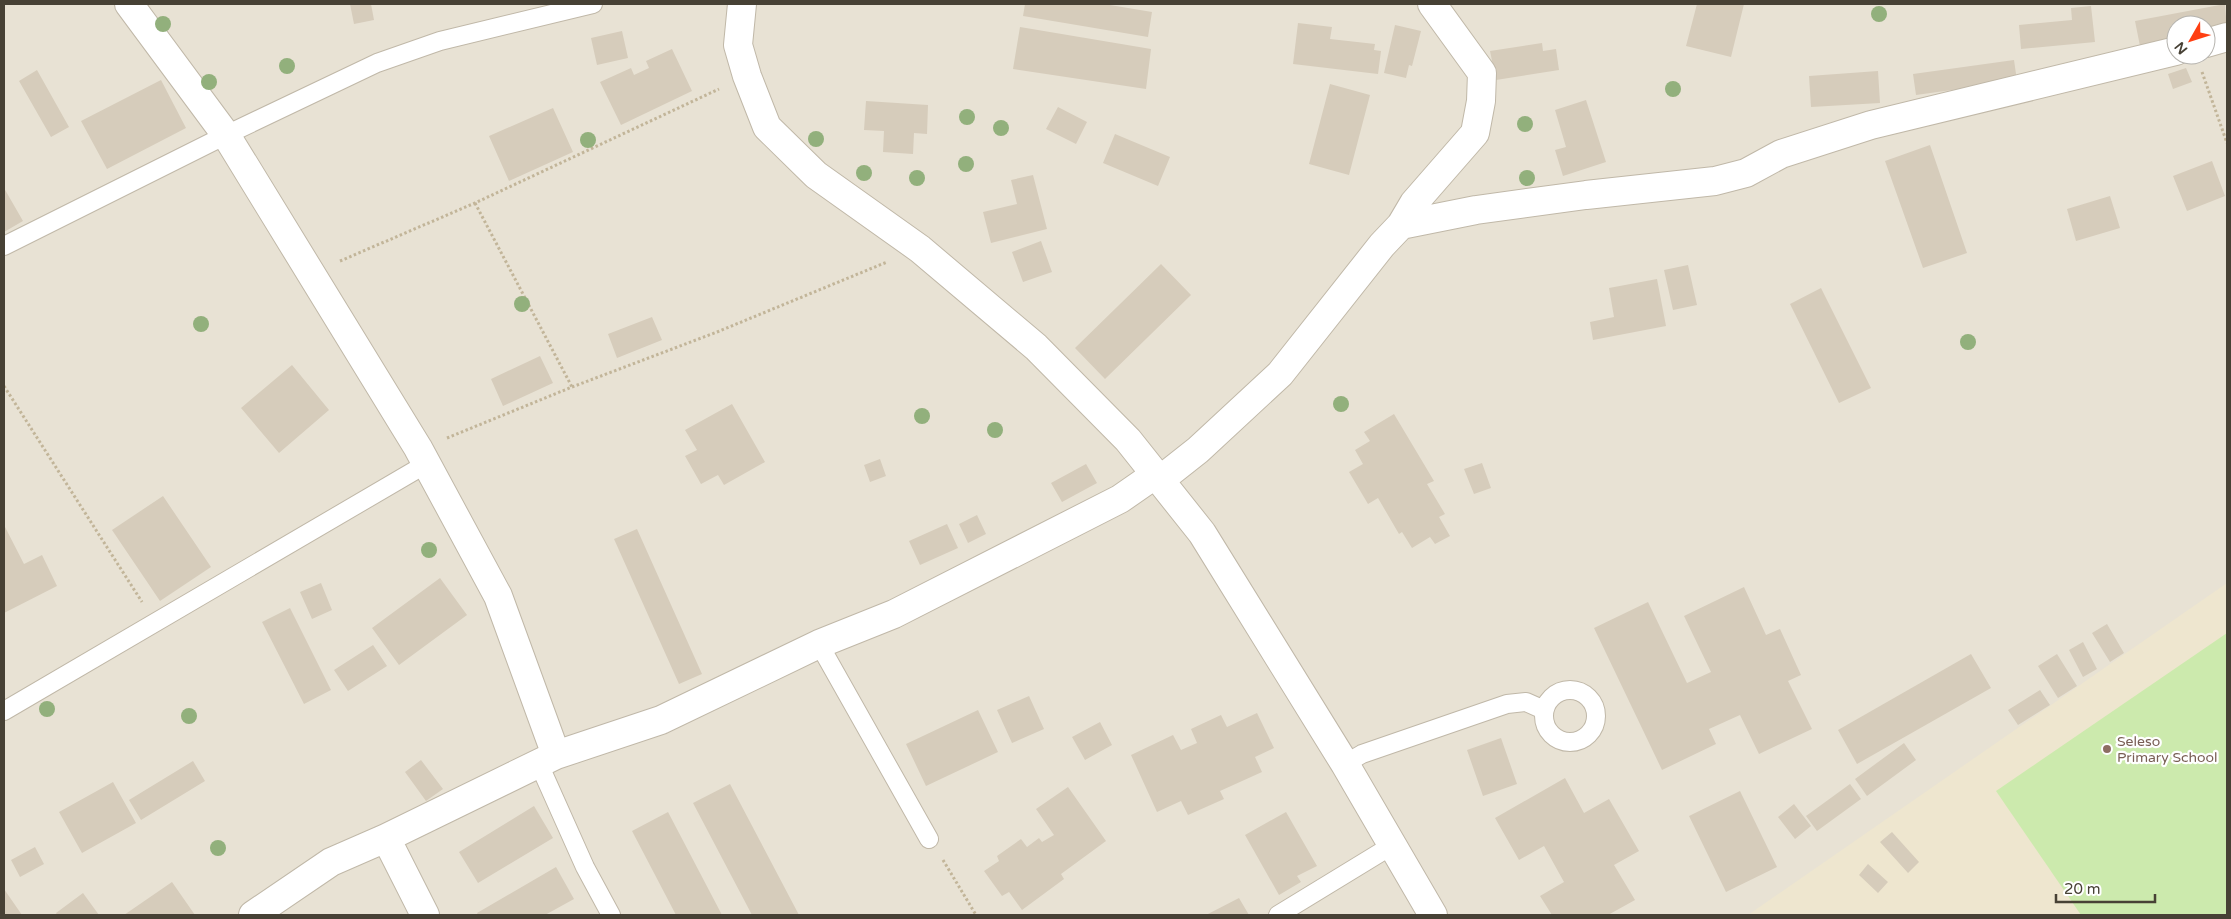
<svg xmlns="http://www.w3.org/2000/svg" width="2231" height="919" font-family="'Varela Round',sans-serif">
<style>
.residential{fill:#e8e2d4;fill-rule:evenodd}
.education{fill:#eee6cf}
.green{fill:#cceaad}
.building{fill:#d6ccbb}
.lines{fill:none;stroke-linecap:round;stroke-linejoin:round}
.lane-casing{stroke:#c0b8a8;stroke-width:20}
.street-casing{stroke:#c0b8a8;stroke-width:30}
.path{stroke:#c2b599;stroke-width:3;stroke-dasharray:2.5 2.5;stroke-linecap:butt}
.lane{stroke:#fff;stroke-width:18}
.street{stroke:#fff;stroke-width:28}
.tree{fill:#92b07c}
.education-dot{fill:#8d6e63;stroke:#fff;stroke-width:2}
.labels{text-anchor:middle;stroke-width:4.5;stroke-linejoin:round;paint-order:stroke}
.education-label{font-size:14px;fill:#785e54;stroke:#fff;text-anchor:start}
</style>
<rect width="100%" height="100%" fill="#f4f0e6"/>
<path class="residential" d="M4 4H2227V915H4ZM2176 25H2206V55H2176Z"/>
<path class="education" d="M2227 583V915H1748Z"/>
<path class="green" d="M2227 633V915H2081L1996 791Z"/>
<path class="building" d="M350 4H371L374 20 354 24Z
M1025 4H1104L1152 12 1148 37 1023 16Z
M1697 4H1744L1731 57 1686 46Z
M2225 4 2227 30 2206 34V25H2176V40L2140 46 2135 21Z
M2091 6 2095 42 2021 49 2019 25 2072 20 2071 8Z
M1298 23 1332 27 1330 39 1375 44 1374 50 1381 51 1378 74 1293 64Z
M1395 25 1421 31 1412 66 1409 65 1406 78 1384 73Z
M1020 27 1151 49 1146 89 1013 69Z
M622 31 628 58 597 65 591 38Z
M1542 43 1543 51 1556 49 1559 70 1496 80 1490 51Z
M672 49 692 91 621 125 600 82 631 68 634 75 649 68 646 61Z
M2014 60 2017 81 1916 95 1913 74Z
M2186 68 2192 82 2173 89 2168 74Z
M37 70 69 127 51 137 19 81Z
M1878 71 1880 103 1811 107 1809 76Z
M161 80 186 128 107 169 81 121Z
M1330 84 1370 95 1349 175 1309 164Z
M1586 100 1606 162 1563 176 1555 150 1566 147 1555 110Z
M866 101 928 105 927 134 914 133 913 154 883 152 884 131 864 130Z
M1058 107 1087 122 1076 144 1046 129Z
M553 108 573 152 509 181 489 136Z
M1115 134 1170 157 1158 186 1103 163Z
M1930 145 1967 253 1923 268 1885 161Z
M2212 161 2225 196 2187 211 2173 176Z
M1033 175 1047 229 991 243 983 212 1017 204 1011 180Z
M4 188 23 221 4 232Z
M2110 196 2120 228 2076 241 2067 209Z
M1041 241 1052 272 1023 282 1012 252Z
M1161 264 1191 295 1105 379 1075 348Z
M1688 265 1697 305 1673 310 1664 270Z
M1657 279 1666 326 1593 340 1590 322 1614 317 1609 288Z
M1821 288 1871 388 1839 403 1790 304Z
M652 317 662 340 617 358 608 334Z
M540 356 553 383 503 406 491 379Z
M292 365 329 410 279 453 241 408Z
M732 404 765 462 724 485 718 475 701 484 685 456 697 450 685 430Z
M1394 414 1434 481 1427 484 1445 514 1439 517 1450 536 1435 544 1430 537 1412 548 1402 532 1399 534 1378 498 1368 504 1349 472 1363 464 1355 450 1370 441 1364 432Z
M880 459 886 476 870 482 864 465Z
M1482 463 1491 488 1474 494 1464 469Z
M1086 464 1097 483 1062 502 1051 483Z
M163 496 211 567 160 601 112 530Z
M977 515 986 534 968 543 959 524Z
M947 524 958 548 920 565 909 541Z
M4 525 24 564 42 555 57 586 4 613Z
M637 529 702 674 679 684 614 539Z
M440 578 467 615 399 665 372 628Z
M321 583 332 610 312 619 300 592Z
M1744 587 1766 635 1780 629 1801 675 1788 681 1812 729 1759 754 1740 715 1709 729 1716 744 1662 770 1594 628 1648 602 1687 683 1711 672 1684 616Z
M290 608 331 690 304 704 262 622Z
M2107 624 2124 653 2110 662 2092 633Z
M2083 642 2097 669 2083 677 2069 650Z
M373 645 387 666 348 691 334 670Z
M1971 654 1991 688 1857 764 1838 730Z
M2057 654 2077 686 2058 698 2038 666Z
M2040 690 2050 705 2018 725 2008 710Z
M1029 696 1044 729 1012 743 997 710Z
M978 710 998 752 926 786 906 744Z
M1257 713 1274 748 1255 757 1262 772 1220 791 1224 799 1188 815 1181 801 1157 812 1131 755 1173 735 1181 750 1197 743 1191 729 1221 715 1227 727Z
M1100 722 1112 745 1085 760 1072 737Z
M1501 738 1517 784 1483 796 1467 750Z
M1904 743 1916 760 1867 796 1855 779Z
M421 760 443 789 426 801 405 772Z
M193 761 205 781 141 820 129 800Z
M1565 778 1584 813 1609 799 1639 851 1614 865 1635 900 1608 915H1552L1540 896 1564 882 1544 846 1519 860 1495 818Z
M113 782 136 823 82 853 59 812Z
M730 784 799 915H752L693 803Z
M1850 784 1861 799 1817 831 1806 816Z
M1068 787 1106 841 1061 874 1064 879 1022 910 1009 892 1002 896 984 871 999 861 997 856 1021 839 1027 847 1039 838 1042 842 1054 835 1036 809Z
M1740 791 1777 867 1726 892 1689 816Z
M1794 804 1811 826 1795 839 1778 817Z
M534 806 553 838 478 883 459 852Z
M668 812 722 915H676L632 831Z
M1286 812 1317 866 1297 876 1301 882 1279 895 1245 835Z
M1892 832 1919 862 1908 873 1880 842Z
M35 847 44 864 20 877 11 860Z
M1868 864 1888 882 1878 893 1859 875Z
M556 867 574 899 545 915H478L477 913Z
M172 882 195 915H124Z
M4 889 22 915H4Z
M83 893 99 915H57L56 913Z
M1239 898 1249 915H1206Z"/>
<g class="lines">
<g class="lane-casing">
<path id="lane" d="M4 246 226 135 377 63 440 41 593 4
M819 644 929 839
M1544 716a26 26 0 1 1 52 0a26 26 0 1 1-52 0Z
M4 711 426 464
M539 764 585 867 611 915
M1345 764 1362 754 1507 704 1526 702 1544 710
M1278 915 1391 846"/>
</g>
<g class="street-casing">
<path id="street" d="M129 4 226 135 418 448 498 596 556 755
M742 4 738 45 747 76 767 127 816 175 920 249 1036 347 1128 440 1202 533 1345 764 1433 915
M2206 43 2227 37
M1401 225 1414 203 1475 133 1481 101 1482 73 1432 4
M1160 480 1198 450 1280 374 1382 245 1401 225 1476 210 1586 195 1715 181 1746 173 1781 154 1871 125 2176 51
M386 838 425 915
M253 915 331 862 386 838 556 755 661 720 819 644 894 614 1120 499 1156 474"/>
</g>
<path class="path" d="M2202 72 2227 143
M475 203 572 387
M340 261 475 203 719 89
M4 386 142 602
M447 438 572 387 717 332 887 262
M943 860 976 915"/>
<use href="#lane" class="lane"/>
<use href="#street" class="street"/>
</g>
<g class="tree">
<circle cx="1879" cy="14" r="8"/>
<circle cx="163" cy="24" r="8"/>
<circle cx="287" cy="66" r="8"/>
<circle cx="209" cy="82" r="8"/>
<circle cx="1673" cy="89" r="8"/>
<circle cx="967" cy="117" r="8"/>
<circle cx="1525" cy="124" r="8"/>
<circle cx="1001" cy="128" r="8"/>
<circle cx="816" cy="139" r="8"/>
<circle cx="588" cy="140" r="8"/>
<circle cx="966" cy="164" r="8"/>
<circle cx="864" cy="173" r="8"/>
<circle cx="917" cy="178" r="8"/>
<circle cx="1527" cy="178" r="8"/>
<circle cx="522" cy="304" r="8"/>
<circle cx="201" cy="324" r="8"/>
<circle cx="1968" cy="342" r="8"/>
<circle cx="1341" cy="404" r="8"/>
<circle cx="922" cy="416" r="8"/>
<circle cx="995" cy="430" r="8"/>
<circle cx="429" cy="550" r="8"/>
<circle cx="47" cy="709" r="8"/>
<circle cx="189" cy="716" r="8"/>
<circle cx="218" cy="848" r="8"/>
</g>
<circle class="education-dot" cx="2107" cy="749" r="5"/>
<g class="labels">
<g class="education-label">
<text x="2117" y="746">Seleso<tspan x="2117" dy="16">Primary School</tspan></text>
</g>
</g>
<rect width="2231" height="919" fill="none" stroke="#474135" stroke-width="10"/>
<g transform="translate(2191 40) rotate(231)"><circle r="24" fill="#ffffff" stroke="#b5b3ae"/>
<path d="M0-4L9 19L0 12L-9 19Z" fill="#ff3f12"/>
<text y="-8" font-size="14" font-weight="bold" text-anchor="middle" fill="#474135">N</text>
</g>
<path d="M2056 894v8h99v-8" fill="none" stroke="#474135" stroke-width="2.5"/>
<text x="2064" y="894" font-size="15" fill="#474135" stroke="#ffffff" stroke-width="4" paint-order="stroke">20 m</text>
</svg>
